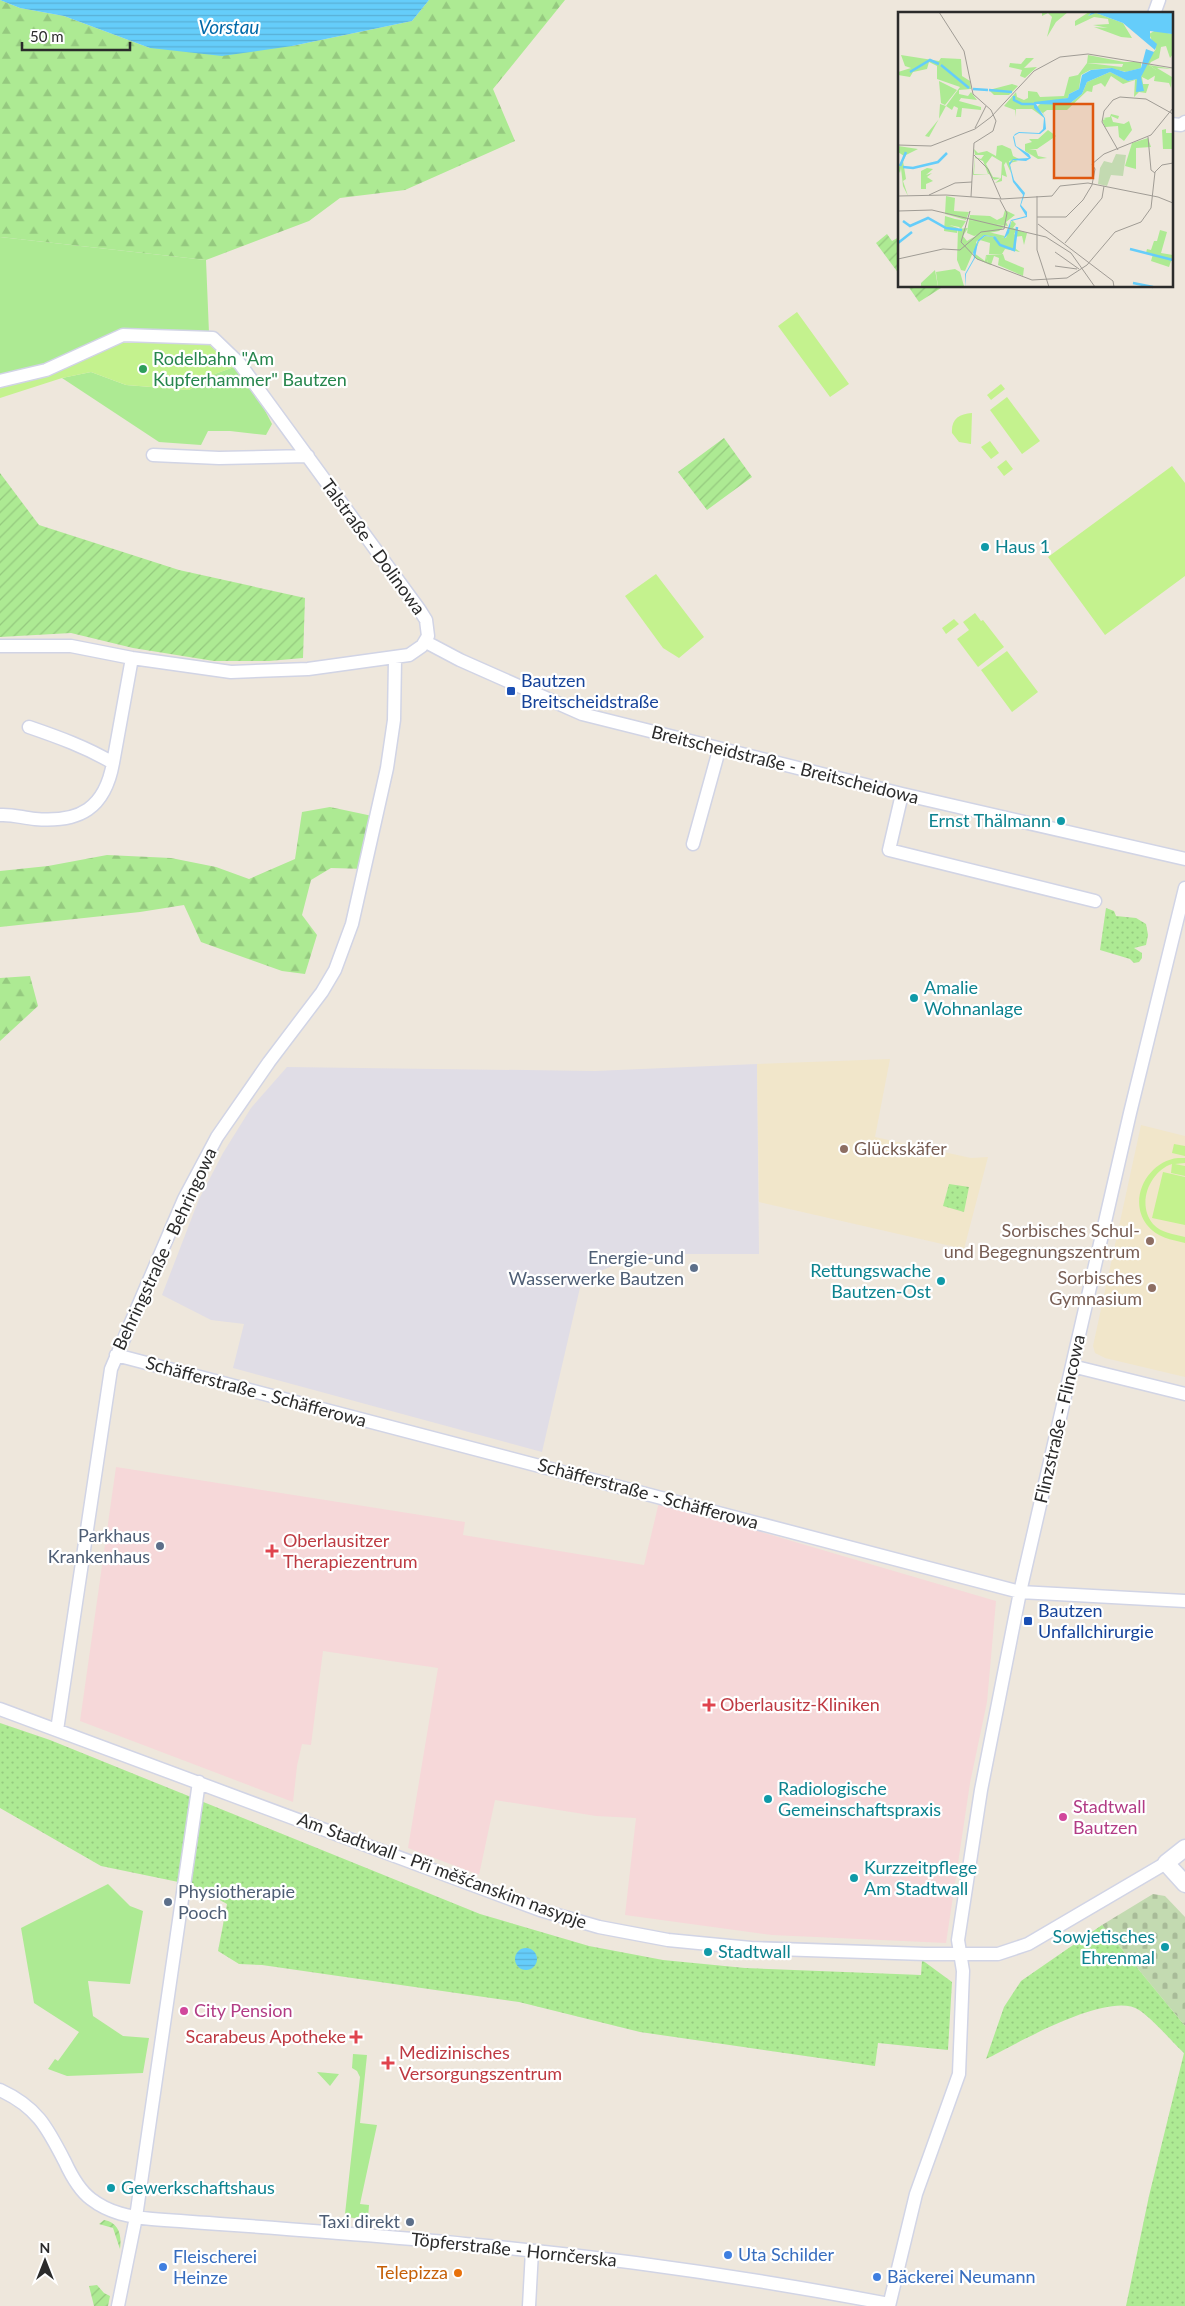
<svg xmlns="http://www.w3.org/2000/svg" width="1185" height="2306" font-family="Lato,sans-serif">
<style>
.industrial{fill:#e0dde6}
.education{fill:#f1e6ca}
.medical{fill:#f6d8d9}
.grass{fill:#adea93}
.forest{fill:url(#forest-firs)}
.cemetery{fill:url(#cemetery-stones)}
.park{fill:url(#park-dots)}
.garden{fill:url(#garden-furrows)}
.pitch{fill:#c4f28e}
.water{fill:url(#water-rules)}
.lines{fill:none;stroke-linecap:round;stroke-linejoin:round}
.minor-casing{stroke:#d1d4e5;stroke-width:15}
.tertiary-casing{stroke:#d1d4e5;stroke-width:19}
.minor{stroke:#fff;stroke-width:12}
.tertiary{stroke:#fff;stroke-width:16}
.leisure-dot{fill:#2e9e5b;stroke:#fff;stroke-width:2}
.culture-dot{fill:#0f9aa8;stroke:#fff;stroke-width:2}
.transit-dot{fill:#1a4fb4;stroke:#fff;stroke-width:2}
.education-dot{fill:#8d6e63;stroke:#fff;stroke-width:2}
.service-dot{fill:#5c6f8a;stroke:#fff;stroke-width:2}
.health-dot{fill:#e0444e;stroke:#fff;stroke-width:2}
.hotel-dot{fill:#d1479c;stroke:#fff;stroke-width:2}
.shop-dot{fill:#3f7fe0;stroke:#fff;stroke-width:2}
.food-dot{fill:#e8710a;stroke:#fff;stroke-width:2}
.labels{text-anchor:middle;stroke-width:4.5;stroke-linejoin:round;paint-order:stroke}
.leisure-label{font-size:18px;fill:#27864d;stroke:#fff;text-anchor:start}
.street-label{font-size:18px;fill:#2b2b2b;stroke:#fff}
.culture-label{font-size:18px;fill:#0d838f;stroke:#fff;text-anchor:start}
.transit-label{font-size:18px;fill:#164399;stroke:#fff;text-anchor:start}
.education-label{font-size:18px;fill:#785e54;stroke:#fff;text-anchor:end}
.service-label{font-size:18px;fill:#4e5e75;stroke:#fff;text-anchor:end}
.health-label{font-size:18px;fill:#be3a42;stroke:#fff;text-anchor:start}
.hotel-label{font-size:18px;fill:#b23c85;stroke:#fff;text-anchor:start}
.shop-label{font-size:18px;fill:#366cbe;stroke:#fff;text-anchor:start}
.food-label{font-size:18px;fill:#c56008;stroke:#fff;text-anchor:end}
.water-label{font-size:19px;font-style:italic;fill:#0169a9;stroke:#fff}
.inset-river{fill:none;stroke:#65cdfa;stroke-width:2.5}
.inset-road{fill:none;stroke:#a09c95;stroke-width:1}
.view{fill:#df570e;fill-opacity:0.15;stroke:#df570e;stroke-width:2.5}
.inset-edge{fill:none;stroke:#2b2b2b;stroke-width:2.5}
</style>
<defs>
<pattern id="forest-firs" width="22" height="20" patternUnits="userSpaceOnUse" patternTransform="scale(1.25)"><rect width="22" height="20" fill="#adea93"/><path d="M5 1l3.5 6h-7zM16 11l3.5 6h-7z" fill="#95c97f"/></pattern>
<pattern id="cemetery-stones" width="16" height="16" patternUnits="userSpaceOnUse" patternTransform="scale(1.25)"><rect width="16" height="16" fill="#c3dab1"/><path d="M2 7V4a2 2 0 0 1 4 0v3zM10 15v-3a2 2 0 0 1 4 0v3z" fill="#a8bb98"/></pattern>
<pattern id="park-dots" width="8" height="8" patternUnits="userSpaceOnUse" patternTransform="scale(1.25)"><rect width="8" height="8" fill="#adea93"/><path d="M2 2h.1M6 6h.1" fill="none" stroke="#95c97f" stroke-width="1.8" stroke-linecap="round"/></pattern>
<pattern id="garden-furrows" width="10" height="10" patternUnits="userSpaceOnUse" patternTransform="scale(1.25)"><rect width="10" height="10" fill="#adea93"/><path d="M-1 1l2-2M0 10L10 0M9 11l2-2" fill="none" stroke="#95c97f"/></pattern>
<pattern id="water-rules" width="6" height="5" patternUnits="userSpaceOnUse" patternTransform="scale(1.25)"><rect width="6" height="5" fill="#65cdfa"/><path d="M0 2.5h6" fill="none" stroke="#58b0d6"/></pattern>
</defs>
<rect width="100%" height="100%" fill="#eee7dc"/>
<path class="industrial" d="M757 1064 759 1254H640L582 1279 542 1452 233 1368 244 1324 211 1320 162 1295 199 1199 223 1153 251 1108 287 1067 595 1071Z"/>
<path class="education" d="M890 1059 875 1137 971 1158 988 1157 964 1249 759 1202 757 1064Z
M1141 1125 1185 1136V1377L1105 1358 1095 1353 1093 1346Z"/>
<path class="medical" d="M116 1467 465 1522 463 1535 644 1565 659 1502 996 1601 987 1702 970 1783 946 1943 772 1935 625 1915 636 1818 596 1816 495 1800 479 1875 408 1848 438 1668 323 1651 311 1745 302 1744 297 1766 293 1802 80 1721Z"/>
<path class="grass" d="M0 237 206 260 209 333 121 329 44 365 0 374Z
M234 367 255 391 272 424 266 435 230 431H208L201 445 159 442 62 378 91 372 126 385 189 390 212 375Z
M108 1884 130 1906 143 1911 130 1984 88 1981 93 2016 123 2036 149 2038 143 2073 67 2076 48 2069 55 2059 58 2061 79 2032 34 2003 21 1928Z
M353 2054 367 2055 360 2123 377 2125 360 2204 369 2205 368 2218 367 2220 347 2217 345 2214 360 2077 357 2071 352 2068Z
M317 2072 339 2074 330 2086Z"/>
<path class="forest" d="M0 0 20 8 64 16 150 48 292 46 412 21 429 0H565L493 89 515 141 405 190 340 198 309 221 206 260 0 237Z
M330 807 377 817 366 869 331 868 311 880 302 915 317 935 305 974 282 971 201 942 184 905 140 912 0 927V871L48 866 107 855 171 858 216 867 249 879 295 859 302 812Z
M30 976 38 1006 0 1041V978Z"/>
<path class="cemetery" d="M1153 1894 1165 1896 1185 1917V2026L1102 1925Z"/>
<path class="park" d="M1106 908 1114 911 1116 916 1136 918 1146 924 1148 935 1146 945 1134 948 1142 953V958L1139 962 1134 963 1130 959 1100 950Z
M949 1184 969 1187 964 1212 943 1206Z
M0 1723 50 1740 480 1914 589 1946 663 1960 745 1968 921 1975 922 1960 952 1982 948 2050 878 2043 875 2066 640 2032 519 2002 262 1965 239 1964 218 1951 227 1904 193 1885 101 1866 0 1808Z
M1102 1925 1185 2026V2306H1126L1149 2196 1184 2053C1170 2040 1154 2020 1139 2010 1109 1990 1016 2044 986 2059L1004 2007 1021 1981Z"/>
<path class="garden" d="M887 234 892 241 899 237V274L876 243Z
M908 286H940L941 288 919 302Z
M724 438 752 477 707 510 678 472Z
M0 473 39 525 179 570 305 598 303 658 269 661H214L133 648 71 633 0 637Z
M104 2220C119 2222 122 2236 120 2249L113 2228 99 2224Z
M97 2285 104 2293 110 2296 108 2306H94L89 2286Z"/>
<path class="pitch" d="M797 312 849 384 830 397 778 326Z
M205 342 226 354 234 367 212 375 189 390 126 385 91 372 62 378 0 398V386L48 374 121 343Z
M1001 384 1005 389 991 400 987 395Z
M1007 397 1040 441 1022 454 990 410Z
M972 413 971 444 959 442 952 433C951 419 959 414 972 413Z
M990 441 999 453 991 459 981 447Z
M1006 460 1013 469 1004 476 997 467Z
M1172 466 1185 483V576L1105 635 1048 557Z
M656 574 704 637 679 658 663 648 625 596Z
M975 613 981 621 983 620 1004 647 978 667 957 639 969 630 963 622Z
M954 619 959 624 946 634 942 628Z
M1007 651 1038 692 1012 712 981 670Z
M1174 1144 1185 1146V1156L1172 1153Z
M1178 1158H1185V1163L1175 1164 1185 1166V1176L1171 1173 1172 1164C1150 1171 1136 1204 1153 1224 1161 1233 1174 1234 1185 1237V1243C1172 1240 1156 1237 1147 1225 1127 1199 1148 1161 1178 1158Z
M1163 1172 1185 1177V1225L1152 1218Z"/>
<path class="water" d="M0 0H429L412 21 292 46 222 56 150 48 64 16 20 8Z
M515 1959a11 11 0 1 1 22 0a11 11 0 1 1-22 0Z"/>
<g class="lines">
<g class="minor-casing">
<path id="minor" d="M1154 14 1159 0
M1171 124 1181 125 1185 122
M0 381 46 370 123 335 213 338 240 364 419 609 426 620 428 636 422 646 409 655 308 669 231 672 132 658 71 646H0
M153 455 219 458 308 456
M426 642 460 660 582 714 902 794 1185 859
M113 763 132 658
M902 794 889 850 1095 901
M0 815C12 814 23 818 35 819 80 823 105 808 113 763 86 747 58 737 29 727
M693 844 719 750
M116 1355 1020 1592 1185 1601
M1072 1366 1185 1394
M0 1709 540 1910 599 1927 668 1940 709 1944 751 1948 925 1954H998L1028 1944 1166 1863
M57 1730 111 1369 184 1199 217 1137 269 1062 322 992 335 970 352 924 387 768 394 720 395 659
M0 2090C37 2107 47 2127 65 2162 71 2175 79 2190 91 2199 109 2213 130 2217 152 2219 260 2227 369 2234 477 2245 615 2258 753 2278 889 2304
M118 2306 136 2217 199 1782
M529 2306 532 2251
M889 2306 916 2194 959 2074 963 1971 958 1940 981 1790 1020 1592 1130 1113 1185 888"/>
</g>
<g class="tertiary-casing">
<path id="tertiary" d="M1185 1848 1166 1863 1185 1884"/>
</g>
<use href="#minor" class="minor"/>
<use href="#tertiary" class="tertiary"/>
</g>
<circle class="leisure-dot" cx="143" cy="369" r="5"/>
<g class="culture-dot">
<circle cx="985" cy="547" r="5"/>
<circle cx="1061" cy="821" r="5"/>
<circle cx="914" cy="998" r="5"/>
<circle cx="941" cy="1281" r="5"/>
<circle cx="768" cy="1799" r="5"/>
<circle cx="854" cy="1878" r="5"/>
<circle cx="1165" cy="1947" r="5"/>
<circle cx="708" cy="1952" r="5"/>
<circle cx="111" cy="2188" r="5"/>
</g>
<g class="transit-dot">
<rect x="506" y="686" width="10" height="10" rx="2.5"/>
<rect x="1023" y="1616" width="10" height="10" rx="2.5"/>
</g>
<g class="education-dot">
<circle cx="844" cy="1149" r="5"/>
<circle cx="1150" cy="1241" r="5"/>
<circle cx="1152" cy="1288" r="5"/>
</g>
<g class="service-dot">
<circle cx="694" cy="1268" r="5"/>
<circle cx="160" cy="1546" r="5"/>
<circle cx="168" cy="1902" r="5"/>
<circle cx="410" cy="2222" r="5"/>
</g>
<g class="health-dot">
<path d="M269.5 1543.5h5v5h5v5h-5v5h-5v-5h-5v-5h5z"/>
<path d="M706.5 1697.5h5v5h5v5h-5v5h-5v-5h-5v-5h5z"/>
<path d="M353.5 2029.5h5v5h5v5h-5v5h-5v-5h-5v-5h5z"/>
<path d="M385.5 2055.5h5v5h5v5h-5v5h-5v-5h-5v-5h5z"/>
</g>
<g class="hotel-dot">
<circle cx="1063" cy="1817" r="5"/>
<circle cx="184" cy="2011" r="5"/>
</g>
<g class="shop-dot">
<circle cx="728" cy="2255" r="5"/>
<circle cx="163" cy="2267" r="5"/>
<circle cx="877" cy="2277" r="5"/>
</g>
<circle class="food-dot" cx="458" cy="2273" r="5"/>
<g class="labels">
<g class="leisure-label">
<text x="153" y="365">Rodelbahn "Am<tspan x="153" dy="21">Kupferhammer" Bautzen</tspan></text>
</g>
<g class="street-label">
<text transform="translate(373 547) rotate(54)" y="6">Talstraße - Dolinowa</text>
<text transform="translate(785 765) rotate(14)" y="6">Breitscheidstraße - Breitscheidowa</text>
<text transform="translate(165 1249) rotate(-65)" y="6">Behringstraße - Behringowa</text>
<text transform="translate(256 1392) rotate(15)" y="6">Schäfferstraße - Schäfferowa</text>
<text transform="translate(1060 1419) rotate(-77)" y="6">Flinzstraße - Flincowa</text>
<text transform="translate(648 1494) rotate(15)" y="6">Schäfferstraße - Schäfferowa</text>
<text transform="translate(442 1871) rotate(20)" y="6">Am Stadtwall - Při měšćanskim nasypje</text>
<text transform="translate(514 2250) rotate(6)" y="6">Töpferstraße - Hornčerska</text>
</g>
<g class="culture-label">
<text x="995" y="553">Haus 1</text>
<text x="1051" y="827" text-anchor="end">Ernst Thälmann</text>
<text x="924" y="994">Amalie<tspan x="924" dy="21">Wohnanlage</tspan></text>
<text x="931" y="1277" text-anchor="end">Rettungswache<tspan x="931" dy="21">Bautzen-Ost</tspan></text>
<text x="778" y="1795">Radiologische<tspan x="778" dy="21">Gemeinschaftspraxis</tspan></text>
<text x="864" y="1874">Kurzzeitpflege<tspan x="864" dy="21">Am Stadtwall</tspan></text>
<text x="1155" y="1943" text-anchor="end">Sowjetisches<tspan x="1155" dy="21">Ehrenmal</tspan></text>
<text x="718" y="1958">Stadtwall</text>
<text x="121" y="2194">Gewerkschaftshaus</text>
</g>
<g class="transit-label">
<text x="521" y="687">Bautzen<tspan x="521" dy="21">Breitscheidstraße</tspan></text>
<text x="1038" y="1617">Bautzen<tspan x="1038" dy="21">Unfallchirurgie</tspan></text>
</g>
<g class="education-label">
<text x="854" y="1155" text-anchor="start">Glückskäfer</text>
<text x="1140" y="1237">Sorbisches Schul-<tspan x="1140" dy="21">und Begegnungszentrum</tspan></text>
<text x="1142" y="1284">Sorbisches<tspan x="1142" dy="21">Gymnasium</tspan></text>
</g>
<g class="service-label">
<text x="684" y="1264">Energie-und<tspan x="684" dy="21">Wasserwerke Bautzen</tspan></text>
<text x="150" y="1542">Parkhaus<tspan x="150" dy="21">Krankenhaus</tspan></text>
<text x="178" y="1898" text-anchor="start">Physiotherapie<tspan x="178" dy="21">Pooch</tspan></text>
<text x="400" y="2228">Taxi direkt</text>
</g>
<g class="health-label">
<text x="283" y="1547">Oberlausitzer<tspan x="283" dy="21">Therapiezentrum</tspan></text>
<text x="720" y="1711">Oberlausitz-Kliniken</text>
<text x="346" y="2043" text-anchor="end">Scarabeus Apotheke</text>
<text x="399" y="2059">Medizinisches<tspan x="399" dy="21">Versorgungszentrum</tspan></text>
</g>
<g class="hotel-label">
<text x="1073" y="1813">Stadtwall<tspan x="1073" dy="21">Bautzen</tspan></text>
<text x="194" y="2017">City Pension</text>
</g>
<g class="shop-label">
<text x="738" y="2261">Uta Schilder</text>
<text x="173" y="2263">Fleischerei<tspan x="173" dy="21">Heinze</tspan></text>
<text x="887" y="2283">Bäckerei Neumann</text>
</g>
<g class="food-label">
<text x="448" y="2279">Telepizza</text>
</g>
<g class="water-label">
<text x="229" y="34">Vorstau</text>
</g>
</g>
<g transform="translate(898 12)">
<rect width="275" height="275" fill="#eee7dc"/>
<path d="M191 0H194L190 4 198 1 225 11 234 26 223 25 196 15 210 16 195 13 211 12 210 7 196 5 177 14V9ZM3 43 41 49 43 46 63 47 64 64 72 69 73 77 61 78V82L70 84 73 80 79 88 63 86 61 89 83 95V98L64 96 63 105H58L60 96 56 94 54 98 48 94 31 125 27 124 41 107 42 92 48 94 62 75 39 67V54L31 50 29 57 15 60 12 65 0 63V60L13 56 7 54ZM190 43 226 50 227 52 189 51ZM128 46H136L126 56 139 55 127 66 122 64 124 58 111 55 112 51 123 52ZM251 53 275 57 259 56 274 65 273 76 271 71 256 69 258 58ZM213 102 221 104 220 107 213 104 215 110 226 112 231 109 234 118 226 129 221 125 220 114 207 115 204 108 208 107 205 106 212 105ZM104 133 113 137 115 144 121 147 111 149 112 152 113 149 117 148 120 149 112 151 113 161 108 150 106 153 109 165 104 163V169L97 171 103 166 96 168 91 162 75 163 77 145 83 147 86 143H77L76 137 80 141 89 139 98 144 99 134ZM94 144 104 150 103 166 95 165 88 152ZM77 146 85 149 90 162H76ZM0 134 20 137 8 143 5 149 8 167 5 169 10 184 5 174 3 156 2 161 0 157 6 144 0 140ZM29 156 35 157 28 163 34 161 29 165 35 169 28 172V177H23V159ZM114 208 118 212 115 216 118 217 116 223 120 218 129 221 126 233 124 224 117 225 118 237 122 240 107 237 104 242H91L92 231 82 228 76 241 87 249 88 243 90 252 77 246V244L76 241V238L67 259 63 258 59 248 60 217 70 216 65 224 69 229 86 219 107 224 111 215 106 226 86 223 78 230 79 233 80 230 87 224 108 226Z" fill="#adea93" fill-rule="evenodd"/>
<path d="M170 0 158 10 149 25 154 5 150 1 144 4V1ZM275 14V42L272 46 268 34 263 35 261 46 253 50 251 53 258 58V63L250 68 244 65 245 72H251L248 81 241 80 236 85 237 68 225 72 213 64 207 75 203 71 195 74 194 80 189 79 169 98H149L145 101 148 105 139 95 143 91 170 93 184 82 189 70 212 60 231 69 239 67V79H244L243 65 248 50 258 37 251 22 258 18 273 22ZM226 50H243V56L228 60 212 56 192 58 183 63 181 77 171 82 170 86 136 92 145 105 134 97H118L117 105V98L106 94 118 80 119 85 126 88 130 86V79L139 80 142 85 166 84 171 65 180 63 189 51 224 55ZM114 72 120 74 111 83H96L91 78ZM150 118 158 124 139 137H131L138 138 140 144 149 146 140 147 127 139V132L134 130 131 127H140ZM107 198 117 203 108 210 110 214 71 208 72 203 92 204 99 208 105 205ZM57 257 62 260 66 274 40 275 38 260Z" fill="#adea93"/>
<path d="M218 142 228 143 225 164 213 163 209 174 200 172 202 156 206 149 214 151Z" fill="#c3dab1"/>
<path d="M41 69 59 78 47 93 43 91ZM268 117V121H274L275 137H265L264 118ZM250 126 253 135 238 136V157L227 154 234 131ZM48 184 57 186 56 199 71 200 68 208 47 202ZM47 204 57 207 68 209 63 217 61 215 51 213 60 216 59 221 46 219ZM71 208 90 210 107 214 101 219 76 224 69 221ZM262 218 269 220 263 241 275 243 271 255 253 249 255 242 248 241 249 237 253 238 256 229H259ZM105 242 107 248 126 256 125 264 100 253 101 246 96 244 93 253 90 252 88 243ZM37 258 40 275H23V271Z" fill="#adea93"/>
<path d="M194 0H275L274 22 252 19V26L259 32 257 38 225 11 198 1 190 4ZM248 37 256 40 243 65 246 79 238 80 239 67 230 69 212 60 189 70 184 82 170 93 138 92 147 106 148 117 142 122 121 121 116 124 118 134 131 142 133 146 128 149 115 148 112 153 116 168 127 181 123 193 129 200V205L113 209 111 221 107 226 87 224 80 230 77 246 68 262 67 275V262L76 246 75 240 80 228 86 223 106 226 113 208 128 204 122 194 125 183 115 170 111 151 115 147 131 146 117 134 115 125 117 122 121 120 141 121 145 117 146 106 136 96V90L170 86 171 82 181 77 184 63 193 58 214 56 227 60 243 56Z" fill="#65cdfa"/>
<path class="inset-river" d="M43 53 71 76M12 60 32 48 41 52M75 77 90 78M91 78 114 80M116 84V88L124 92H136M2 154 8 140M5 155 15 156 40 150 49 141M5 209 12 214 30 206 48 216 64 218M96 225 102 233 116 238 119 215M0 231 14 220M232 237 275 248M235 271 255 275"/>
<path class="inset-road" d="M41 0 66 39 75 82 93 98 98 109 95 119 76 131 73 185M77 116 88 94M250 125 253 158 257 161M0 133 33 134 77 117 93 105 136 59 162 45 190 42 275 56M220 138 204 110 206 99 215 88 222 85 248 87 275 102M76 143 90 157 103 187M31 183 57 171 74 170M0 184 48 183 103 187M139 184V238L151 275M103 187 154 184 162 174 190 171 260 185 275 191M0 199 34 198 148 225 173 241 197 275M72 199 63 230 79 247 134 268 169 266 189 253 217 220 243 210 253 196 257 160 264 153 275 151M139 205H168L185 188 194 173 197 157 194 152 206 142 253 123 275 96M140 212 215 269 216 275M167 231 204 186 206 174M157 240 181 257M0 247 45 237 62 238 83 220 106 217 109 201 102 188M157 254 179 257"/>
<path class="view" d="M156 92H195V166H156Z"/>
<rect width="275" height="275" class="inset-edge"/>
</g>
<g transform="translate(45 2261)" stroke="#ffffff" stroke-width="4" paint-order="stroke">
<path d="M0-4L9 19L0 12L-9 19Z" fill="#2b2b2b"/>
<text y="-8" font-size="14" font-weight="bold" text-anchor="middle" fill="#2b2b2b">N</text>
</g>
<path d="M22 42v8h108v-8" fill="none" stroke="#2b2b2b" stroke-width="2.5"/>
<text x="30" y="42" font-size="15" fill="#2b2b2b" stroke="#ffffff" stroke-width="4" paint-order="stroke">50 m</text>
</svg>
